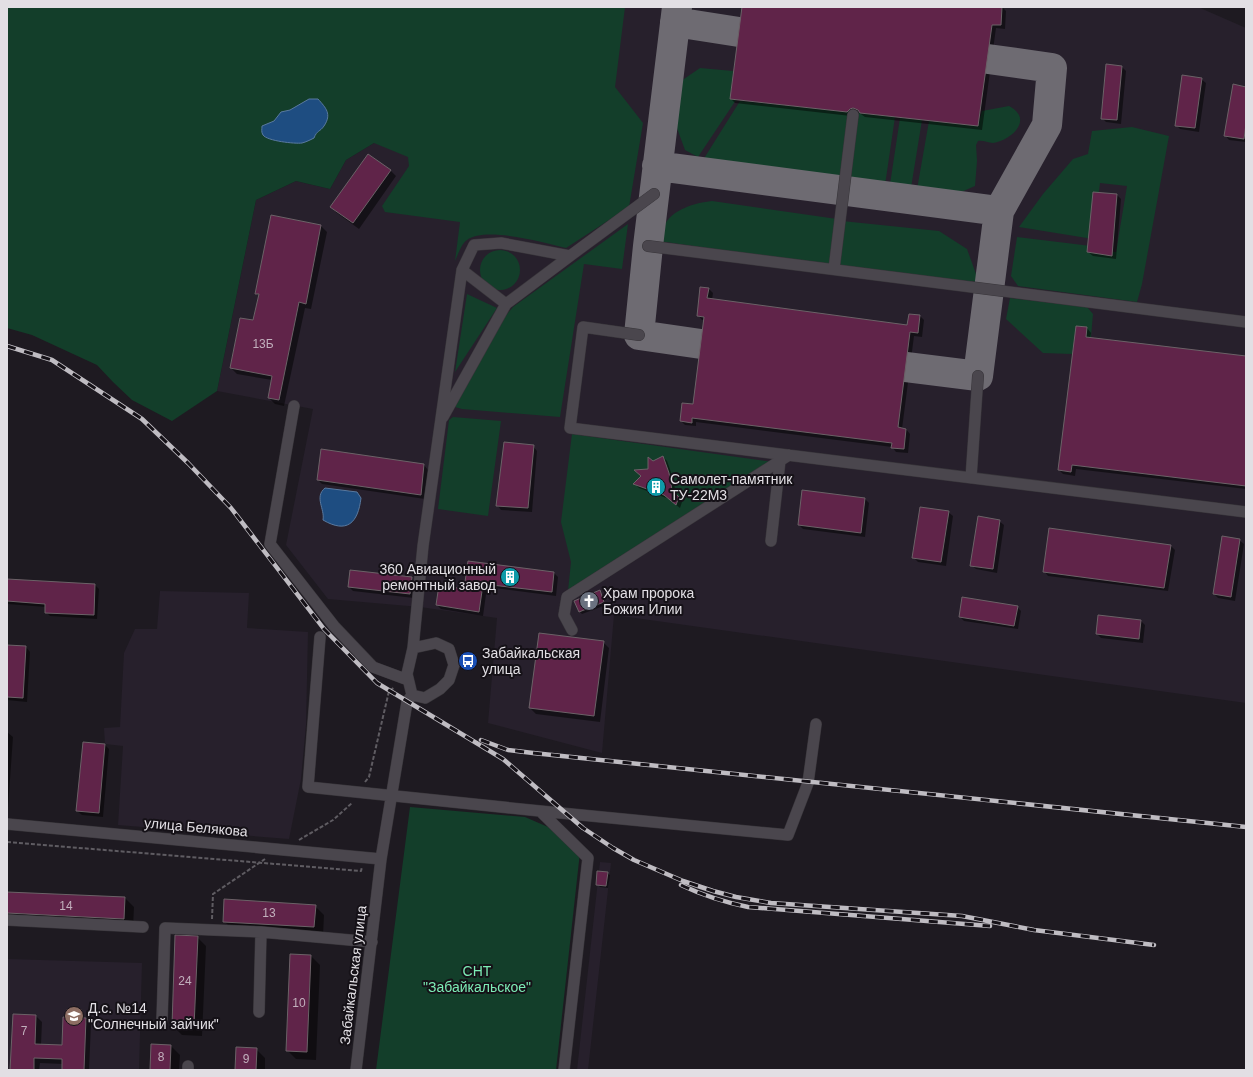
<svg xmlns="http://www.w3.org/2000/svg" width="1253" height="1077" font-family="Helvetica,sans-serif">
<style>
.built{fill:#27202c}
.green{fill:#133e2a}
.water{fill:#1e4d81;stroke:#59799f}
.shadow{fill:#0007}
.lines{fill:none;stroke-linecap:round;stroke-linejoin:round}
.taxiway{stroke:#6e6b72;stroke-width:30}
.building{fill:#602449;stroke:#6b6267}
.minor-casing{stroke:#38353a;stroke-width:12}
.path{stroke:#5f5c62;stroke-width:2;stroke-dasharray:4 2;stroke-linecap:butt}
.minor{stroke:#4a464d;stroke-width:11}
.rail-casing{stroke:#bfbcc2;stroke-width:4.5}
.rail{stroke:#151117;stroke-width:3;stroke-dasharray:9;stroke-linecap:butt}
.labels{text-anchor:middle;stroke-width:4;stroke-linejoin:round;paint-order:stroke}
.number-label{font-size:12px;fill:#c2b0bd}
.poi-label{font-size:14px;fill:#e2dfe4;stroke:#151117;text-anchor:start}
.street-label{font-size:14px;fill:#e2dfe4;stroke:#151117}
.park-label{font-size:14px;fill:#7dedb6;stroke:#151117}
</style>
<rect width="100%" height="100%" fill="#1e1a21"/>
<path class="built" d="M509 7H1198L1246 28V703L614 615 602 753 488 723 497 618 420 607 328 599 286 545 313 409 217 391 256 200 296 181 330 189 346 160 374 143Z
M160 591 249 593 247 628 308 632 306 725 301 779 289 839 118 825 123 746 105 744 104 728 120 727 124 653 135 629H157Z
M600 862 611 863 588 1070H577Z
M7 959 142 963 139 1070H7Z"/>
<path class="green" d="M7 7H625L615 87 643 123 629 207 566 248C544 243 486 226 467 240 461 244 458 255 455 261L460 222 385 212 382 206 409 166 408 157 374 143 346 160 330 189 296 181 256 200 217 391 172 421 132 400 113 382 97 365 32 335 7 328Z
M700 68 733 71 730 99 736 100 698 157 685 150 674 120 681 81Z
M740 101 851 112 844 175 838 178 836 184 712 167 703 160Z
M1009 106C1034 119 1012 140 993 143 988 143 983 140 978 141L976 145 977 161 975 186 945 199 916 195 929 121 978 126 982 111Z
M857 113 895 117 884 192 853 187 854 182 850 177Z
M900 118 922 120 910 194 889 191Z
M1132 127 1169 136 1142 284 1137 302 1018 286 1011 276 1017 237 1091 246V250L1116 252 1127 186 1100 183 1093 239 1019 227 1043 194 1073 159 1088 154 1092 131Z
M712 201 837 219 831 266 659 241C661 236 661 230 664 226 672 209 695 203 712 201Z
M842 221 939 231 967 249 976 274 977 282 836 267Z
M628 224 622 269 584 264 560 417 462 409 455 407 451 398 503 319 513 307Z
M480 270a20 20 0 1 1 40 0a20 20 0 1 1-40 0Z
M467 294 497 308 455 372Z
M1010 298 1087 307 1093 314 1091 337H1086L1087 327 1076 326 1072 354 1043 353 1006 319Z
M453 417 501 421 488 516 438 509 449 420Z
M572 434 773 462 568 591 571 562 561 522Z
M410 807 525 817 548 827 580 852 556 1070H376Z"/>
<path class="water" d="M309 99H318C326 108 332 114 324 126 320 132 317 130 314 138 310 140 306 142 302 143 295 144 267 141 263 135 261 132 262 129 262 126L274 121 281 112 290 110Z
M325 488 357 492 361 498C358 523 347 534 323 520 325 509 314 497 325 488Z"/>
<path class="shadow" d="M743 7H1002L1006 11 1005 29 996 28 982 130 865 117 858 112 854 113 851 116 735 103 731 99Z
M1122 67 1126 71 1121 124 1106 122 1102 118Z
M1201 79 1206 83 1199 132 1180 129 1176 125Z
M1246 88V142L1229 140 1225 135Z
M390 170 396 176 359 229 337 213 331 207Z
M1117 195 1121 199 1116 259 1093 256 1088 252Z
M321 226 327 232 311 309 305 308 284 406 275 404 269 398 272 380 237 374 231 368 254 321 259 296 256 293Z
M709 289 713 293 712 300 908 326 920 316 924 320 922 337 914 336 902 429H906L910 434 908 453 896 452 892 447 696 422V426L685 425 681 421 694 405 705 320H702L698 315Z
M1087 328 1091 333 1090 338 1246 357V489L1076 469 1075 476 1063 474 1059 470Z
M533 446 537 451 532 512 501 510 497 505Z
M322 450 424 465 428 470 425 499 322 484 318 480Z
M663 457 667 461 673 478 676 495 682 502 680 508 669 499 639 488 635 484Z
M865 499 869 503 865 537 803 529 799 525Z
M948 512 953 516 946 566 918 562 914 558Z
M999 521 1004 525 997 573 976 569 971 565Z
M1239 540 1244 544 1235 601 1218 598 1214 594Z
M1171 546 1175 550 1168 591 1048 576 1044 571Z
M469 562 554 573 558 577 556 596 487 587 483 616 441 609 437 605 465 590Z
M411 578 415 582 414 598 353 591 349 587Z
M7 579 95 585 99 589 97 619 50 616 46 612V607L7 604Z
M599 592 602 594 606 605 582 614 580 612Z
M1017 607 1021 611 1018 629 964 621 960 617Z
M1141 621 1145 625 1143 643 1101 638 1097 634Z
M603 642 609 648 600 722 536 714 530 708Z
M7 646 26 647 30 652 27 702 7 700Z
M7 732 13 737 8 808H7Z
M105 745 109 749 103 817 82 815 77 811Z
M607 873 610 875 608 888 600 887 597 884Z
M7 893 125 898 134 907 133 928 7 919Z
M315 906 324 915 323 936 233 930 224 921Z
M176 937H197L206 946 202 1036 182 1035 173 1026Z
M311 956 320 965 316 1060 296 1059 287 1050Z
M14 1015 36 1016 42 1022 41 1045 62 1046 86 1018 91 1024 89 1070H63V1064L40 1063 39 1070H11Z
M171 1046 180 1055 179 1070H151Z
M256 1049 265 1058V1070H236Z"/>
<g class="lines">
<path class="taxiway" d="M677 7 648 246 639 335 701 344
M675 22 739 32
M988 59 1052 68 1047 125 999 211
M657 166 999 211 978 376 906 367"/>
</g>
<path class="building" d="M742 7H1002L1001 25H992L978 126 860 113 858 110 853 108 850 109 847 112 730 99Z
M1106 64 1122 66 1117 120 1101 119Z
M1182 75 1202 78 1195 128 1175 126Z
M1233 84 1246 87V124L1244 139 1224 136Z
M368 154 391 170 353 223 330 207Z
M1093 192 1117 194 1112 256 1087 252Z
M271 215 321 225 306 304 299 302 279 400 268 398 272 376 230 368 240 318 253 320 259 294H255Z
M700 287 709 288 707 298 907 325 909 314 920 315 918 333 910 332 898 427 906 429 904 449 891 448 892 443 692 418V423L680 421 682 403 693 404 704 317 697 316Z
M1076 326 1087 327 1086 337 1246 356V486L1072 465 1071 472 1058 470Z
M504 442 534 445 528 508 496 506Z
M321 449 424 464 421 495 317 480Z
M663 456 669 473 672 490 679 497 676 505 664 495 633 484 641 476 634 470 648 469V457L653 461Z
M802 490 865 498 861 533 798 525Z
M920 507 949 511 941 562 912 558Z
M978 516 1000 520 993 569 970 566Z
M1049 528 1171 545 1164 588 1043 572Z
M1222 536 1240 539 1231 597 1213 594Z
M468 561 554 572 552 592 483 584 479 612 436 605 439 585 464 589Z
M350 570 412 577 410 594 348 587Z
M7 579 95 584 94 615 45 613V604L7 601Z
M600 590 604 602 579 612 574 601Z
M962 597 1018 606 1014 626 959 617Z
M1098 615 1141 620 1139 639 1096 634Z
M539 633 604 641 594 716 529 708Z
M7 645 26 646 23 698 7 697Z
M83 742 105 744 99 813 76 811Z
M597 871 608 872 606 886 596 885Z
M7 892 125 897 124 919 7 913Z
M224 899 316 905 314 927 223 922Z
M175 935 198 936 194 1027 172 1026Z
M290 954 311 955 307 1052 286 1051Z
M13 1014 36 1015 35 1044 62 1045 63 1017 86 1018 84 1070H62V1059L34 1058V1070H10Z
M151 1044 171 1045 170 1070H150Z
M236 1047 257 1048 256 1070H235Z"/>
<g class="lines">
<g class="minor-casing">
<path id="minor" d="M648 246 1246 322
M834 269 853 115
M462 270 506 304
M639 335 583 327 570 428 1246 512
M294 406 270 544 334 626 373 667 408 680
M443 417 506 304 570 256
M971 478 978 376
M771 541 780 461
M572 630 564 615 567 597 789 455
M320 637 308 787 540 811 788 835 808 783 816 724
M412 695 407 674 413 648 423 546 462 270 474 245 501 243 570 256 654 194
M412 695 425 698 440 689 449 680 454 665 449 649 436 643 413 648
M540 811 588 858 564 1070
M7 824 381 859
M7 920 143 927
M259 1012 261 932
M162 1020 165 928 261 932 372 942
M188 1070V1066
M356 1070 381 859 407 702 412 695"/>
</g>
<path class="path" d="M365 782 369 777 389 691 395 687
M299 840 333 820 352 803
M7 842 361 871 362 867
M212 919 213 894 265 859"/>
<use href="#minor" class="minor"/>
<g class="rail-casing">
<path id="rail" d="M7 346 52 360 142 419 188 463 231 508 324 629 377 683 503 759 583 828 613 848 634 860 683 881 713 891 736 897 771 903 962 916 1034 930 1154 945
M481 740 508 750 533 753 1246 827
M681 885C702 895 724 902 748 907L990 926"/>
</g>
<use href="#rail" class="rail"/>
</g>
<defs>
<g id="building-disc" transform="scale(1)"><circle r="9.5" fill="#0f9aa8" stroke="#151117"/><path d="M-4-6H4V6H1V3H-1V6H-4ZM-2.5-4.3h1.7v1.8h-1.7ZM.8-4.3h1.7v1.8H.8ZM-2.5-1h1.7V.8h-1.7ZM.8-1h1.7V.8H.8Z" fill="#fff"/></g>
<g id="church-disc" transform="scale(1)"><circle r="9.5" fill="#6b7280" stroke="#151117"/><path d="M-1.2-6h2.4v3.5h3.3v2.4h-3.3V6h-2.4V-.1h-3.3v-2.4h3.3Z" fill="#fff"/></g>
<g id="bus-disc" transform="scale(1)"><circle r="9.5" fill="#1a4fb4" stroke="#151117"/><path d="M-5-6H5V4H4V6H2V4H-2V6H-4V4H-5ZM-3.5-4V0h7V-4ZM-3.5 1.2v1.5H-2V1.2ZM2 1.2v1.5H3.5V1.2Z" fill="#fff"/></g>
<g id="school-disc" transform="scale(1)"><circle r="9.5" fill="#8d6e63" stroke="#151117"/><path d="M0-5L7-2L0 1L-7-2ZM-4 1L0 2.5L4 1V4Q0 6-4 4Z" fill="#fff"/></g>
</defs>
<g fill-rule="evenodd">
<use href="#building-disc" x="656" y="487"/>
<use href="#building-disc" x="510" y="577"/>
<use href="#church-disc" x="589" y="601"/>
<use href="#bus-disc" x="468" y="661"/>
<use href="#school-disc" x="74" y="1016"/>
</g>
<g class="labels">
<g class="number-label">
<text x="263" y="348">13Б</text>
<text x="66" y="910">14</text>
<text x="269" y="917">13</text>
<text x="185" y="985">24</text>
<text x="299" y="1007">10</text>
<text x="24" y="1035">7</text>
<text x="161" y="1061">8</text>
<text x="246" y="1063">9</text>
</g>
<g class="poi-label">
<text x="670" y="484">Самолет-памятник<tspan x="670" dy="16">ТУ-22М3</tspan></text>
<text x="496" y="574" text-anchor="end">360 Авиационный<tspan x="496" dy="16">ремонтный завод</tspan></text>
<text x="603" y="598">Храм пророка<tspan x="603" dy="16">Божия Илии</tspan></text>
<text x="482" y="658">Забайкальская<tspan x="482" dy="16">улица</tspan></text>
<text x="88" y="1013">Д.с. №14<tspan x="88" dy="16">"Солнечный зайчик"</tspan></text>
</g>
<g class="street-label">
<text transform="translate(196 827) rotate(5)" y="5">улица Белякова</text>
<text transform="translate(353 975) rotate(-83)" y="5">Забайкальская улица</text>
</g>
<g class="park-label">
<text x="477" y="976">СНТ<tspan x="477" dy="16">"Забайкальское"</tspan></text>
</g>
</g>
<rect width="1253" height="1077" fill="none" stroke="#e2dfe4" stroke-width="16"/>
</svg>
